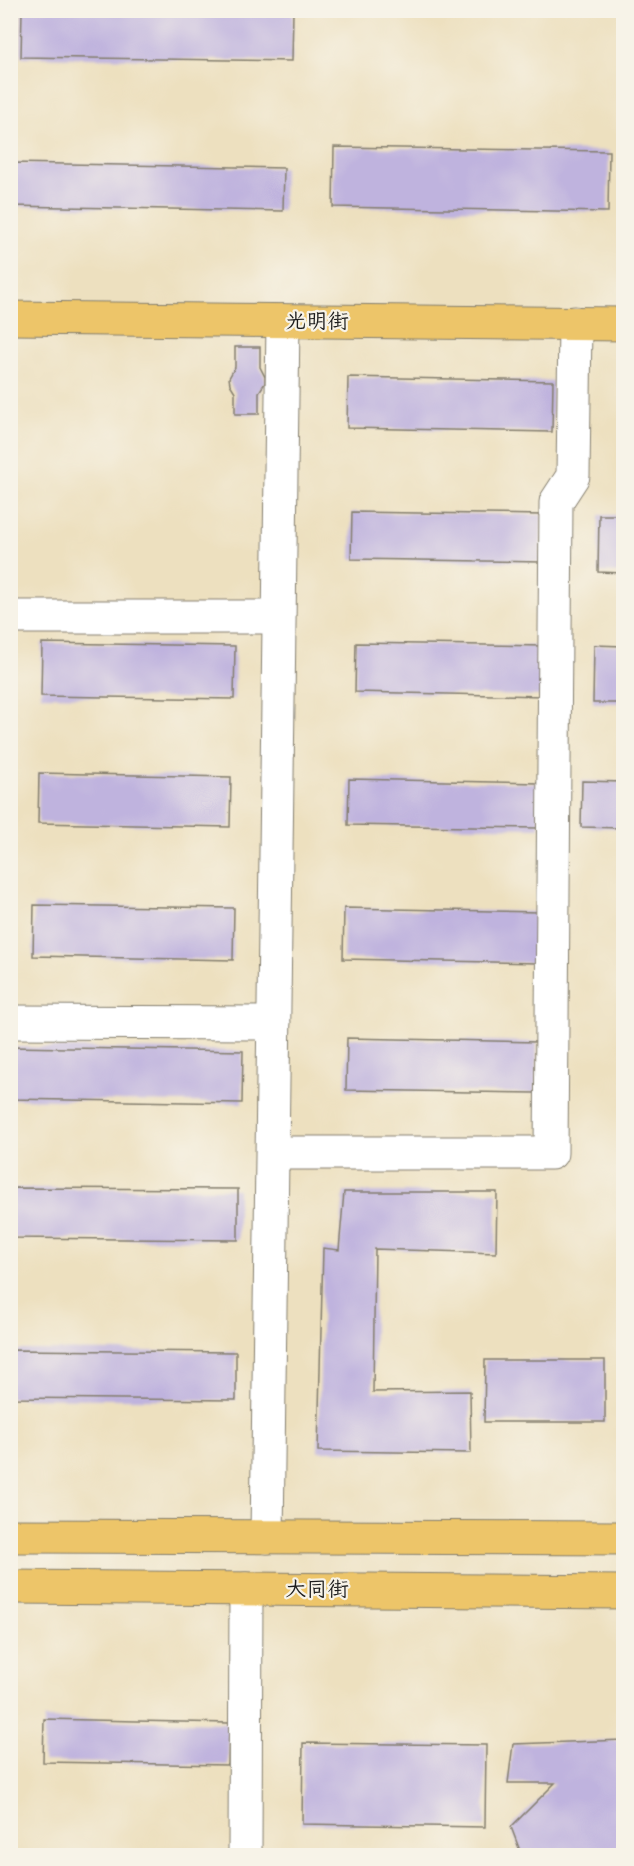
<svg xmlns="http://www.w3.org/2000/svg" width="634" height="1866" font-family="'Indie Flower','LXGW WenKai TC',sans-serif">
<style>
.building{fill:#bfb3de}
.lines{fill:none;stroke-linecap:round;stroke-linejoin:round}
.minor-casing{stroke:#847e6e;stroke-width:35}
.major-casing{stroke:#847e6e;stroke-width:35}
.minor{stroke:#fff;stroke-width:33}
.major{stroke:#edc569;stroke-width:33}
.labels{text-anchor:middle;stroke-width:4.5;stroke-linejoin:round;paint-order:stroke}
.street-label{font-size:21px;fill:#1c1c1c;stroke:#f7f3e8}
</style>
<rect width="100%" height="100%" fill="#f7f3e8"/>
<filter id="ink" filterUnits="userSpaceOnUse"><feTurbulence type="fractalNoise" baseFrequency=".0167" numOctaves="2"/><feDisplacementMap in="SourceGraphic" scale="12" xChannelSelector="R" yChannelSelector="G"/><feConvolveMatrix kernelMatrix="1 2 1 2 8 2 1 2 1" color-interpolation-filters="sRGB"/></filter>
<filter id="wash" filterUnits="userSpaceOnUse"><feTurbulence type="fractalNoise" baseFrequency=".008" numOctaves="4" result="noise"/><feDisplacementMap in="SourceGraphic" scale="24" xChannelSelector="R" yChannelSelector="G"/><feGaussianBlur stdDeviation="1.35" result="paint"/><feColorMatrix in="noise" values="0 0 0 0 0 0 0 0 0 0 0 0 0 0 0 0 0 1.4 0 .05"/><feComposite in="paint" operator="in"/></filter>
<g filter="url(#wash)">
<rect width="100%" height="100%" fill="#ede0bf"/>
<g id="blocks">
<path class="building" d="M22 10 293 11 292 61 21 57Z
M334 147 609 151 608 212 333 207Z
M10 163 284 168 283 211 10 206Z
M235 347H260V367L265 377V383L259 392V414H235V392L230 384 229 378 235 367Z
M348 377 553 381 552 432 347 428Z
M352 512 542 515 541 562 351 559Z
M599 515H624V573L598 572Z
M42 643 235 646 234 699 41 696Z
M356 643 544 646 543 696 355 692Z
M594 645 624 646V703H593Z
M39 773 231 777 230 827 38 823Z
M349 779 540 783 539 828 348 825Z
M582 781 624 782V828L581 827Z
M34 905 234 908 233 960 33 956Z
M344 908 539 912 538 963 343 959Z
M347 1038 537 1042 536 1093 346 1090Z
M10 1047 243 1051 242 1103 10 1099Z
M10 1188 238 1189V1240L10 1238Z
M344 1192H497L496 1253 375 1249 373 1392 470 1391 471 1453 318 1451 323 1248 339 1250Z
M10 1350 236 1352V1400L10 1398Z
M485 1360H605V1422H484Z
M44 1719 229 1723 228 1765 43 1762Z
M624 1740V1856H522L511 1827 555 1783H508L513 1744Z
M303 1743 486 1745 485 1827 302 1824Z"/>
</g>
</g>
<g filter="url(#ink)">
<use href="#blocks" fill-opacity="0" stroke="#847e6e" stroke-width="1.5"/>
<g class="lines">
<g class="minor-casing">
<path id="minor" d="M10 617H279
M10 1022 274 1023
M272 1153H551L556 502 573 476 575 323
M267 1537 283 321
M245 1856 246 1589"/>
</g>
<g class="major-casing">
<path id="major" d="M10 318 624 324
M10 1536 624 1538
M10 1587 624 1592"/>
</g>
<use href="#minor" class="minor"/>
<use href="#major" class="major"/>
</g>
</g>
<g class="labels">
<g class="street-label">
<text x="317" y="328">光明街</text>
<text x="317" y="1596">大同街</text>
</g>
</g>
<rect width="634" height="1866" fill="none" stroke="#f7f3e8" stroke-width="36"/>
</svg>
